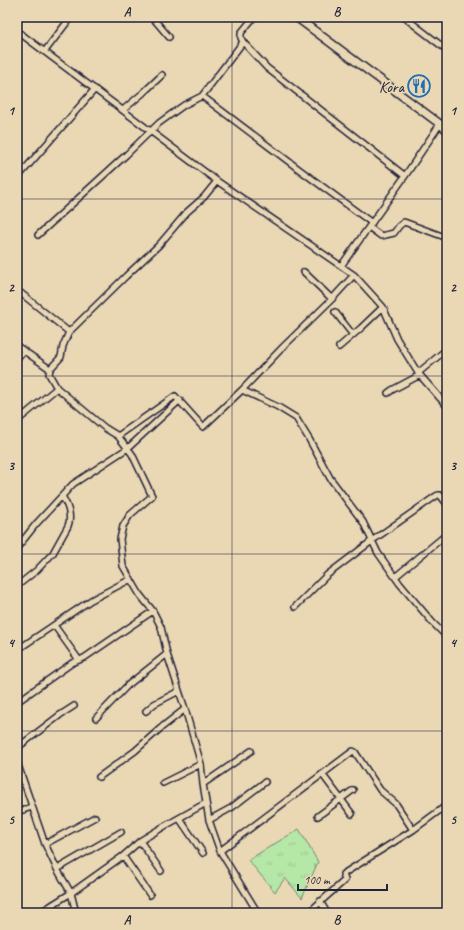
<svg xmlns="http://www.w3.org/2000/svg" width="464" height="930" font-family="Caveat,sans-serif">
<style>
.grass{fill:url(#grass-tufts);stroke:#6c8471}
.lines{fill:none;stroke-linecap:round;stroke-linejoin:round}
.minor-casing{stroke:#22223b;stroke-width:8}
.secondary-casing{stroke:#22223b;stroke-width:10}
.minor{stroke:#ead8b5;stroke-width:5}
.secondary{stroke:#ead8b5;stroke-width:7}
.grid{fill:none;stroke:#22223b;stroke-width:1;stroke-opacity:0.55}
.labels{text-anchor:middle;stroke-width:3.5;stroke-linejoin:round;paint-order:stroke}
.poi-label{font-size:16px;fill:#22223b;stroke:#ead8b5;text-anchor:end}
.neatline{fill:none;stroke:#22223b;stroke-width:1.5}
.grid-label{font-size:13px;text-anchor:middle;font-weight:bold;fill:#22223b}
</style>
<defs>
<pattern id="grass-tufts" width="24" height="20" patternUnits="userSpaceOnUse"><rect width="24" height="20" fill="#b5e7a7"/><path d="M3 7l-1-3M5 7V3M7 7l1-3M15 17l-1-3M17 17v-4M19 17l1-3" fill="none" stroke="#9bc691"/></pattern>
</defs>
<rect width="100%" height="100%" fill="#ead8b5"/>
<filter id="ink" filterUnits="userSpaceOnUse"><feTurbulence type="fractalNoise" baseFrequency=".025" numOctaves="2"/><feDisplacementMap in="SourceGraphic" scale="8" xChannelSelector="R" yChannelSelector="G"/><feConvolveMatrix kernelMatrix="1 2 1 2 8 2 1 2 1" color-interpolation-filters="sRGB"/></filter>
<g filter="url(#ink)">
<path class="grass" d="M299 829 318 862 302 898 285 878 275 892 248 860Z"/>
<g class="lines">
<g class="minor-casing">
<path id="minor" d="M152 17 169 37
M254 17 241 33V38L243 42 267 68 405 176
M404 17 447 50
M17 31 217 181 341 266 405 176 440 124
M45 51 71 17
M202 96 300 170 372 223
M123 110 143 93 162 75
M18 177 95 89
M369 227 381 236 394 233 399 226 404 222 442 236 447 237
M38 235 126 155 159 123 184 105 202 96 243 42
M304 272 332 299
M354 275 383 307 397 339 418 373 447 406
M17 290 69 332 63 346 61 357 50 369
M335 312 353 335
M69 332 126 276 159 245 187 212 204 197 217 181
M17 346 50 369 49 374 57 388 105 428 118 436 132 454 152 496 130 515 123 526 120 539 123 566 140 595 153 611 161 627 167 654 185 709 201 764 203 784 209 820 220 851 258 913
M339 347 361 328 383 307
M17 358 24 351
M418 373 447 349
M242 390 283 347 332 299 354 275 341 266
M388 393 392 390 420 375
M17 421 57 388
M118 436 175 396 202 426 203 427 242 390 278 407 296 418 309 439 330 478 363 522 378 553 400 584 433 623 447 637
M17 548 36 524 73 484 128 448 180 400
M395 577 447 534
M17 586 37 570 53 553 68 526C72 516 67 504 62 496
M295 607 327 575 373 540 436 496 438 495H440L447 504
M54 625 79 660
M17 650 91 600 131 579
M17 702 72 663 79 660 84 658 153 611
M146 711 154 704 179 691
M96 718 128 685 167 654
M17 748 60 715 74 706
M17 762 45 844 57 869 71 893 76 913
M322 774 352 814
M99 777 135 751 162 727 185 709
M163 783 201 764
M203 784 251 751
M17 812 32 807
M318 816 353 790
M179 818 203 853
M209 820 231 808 265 782
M140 841 161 871
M45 844 95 817
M220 851 353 751 355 752 380 790 396 804 413 830
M123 856 150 895
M57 869 121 832
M320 901 327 913
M39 913 71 893 123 856 140 841 163 827 206 803
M308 913 345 880 343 874 413 830 447 805"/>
</g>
<g class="secondary-casing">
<path id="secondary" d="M296 17 440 124 447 130"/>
</g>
<use href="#minor" class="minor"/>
<use href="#secondary" class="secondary"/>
</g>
</g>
<path class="grid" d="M232 17V913M17 199H447M17 376H447M17 554H447M17 731H447"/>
<defs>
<g id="restaurant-ring" transform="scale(1.15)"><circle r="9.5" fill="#ead8b5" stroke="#1f6fb2" stroke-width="1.5"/><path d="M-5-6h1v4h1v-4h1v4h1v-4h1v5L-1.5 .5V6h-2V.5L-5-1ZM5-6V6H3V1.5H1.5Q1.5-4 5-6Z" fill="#1f6fb2"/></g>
</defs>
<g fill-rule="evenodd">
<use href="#restaurant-ring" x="419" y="86"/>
</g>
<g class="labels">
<g class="poi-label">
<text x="404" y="92">Kora</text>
</g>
</g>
<rect width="464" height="930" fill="none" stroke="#ead8b5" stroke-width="44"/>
<path d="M298 884v6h89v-6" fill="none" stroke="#22223b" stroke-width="2"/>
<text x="304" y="884" font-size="12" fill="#22223b" stroke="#ead8b5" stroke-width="3" paint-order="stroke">100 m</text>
<rect x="22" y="22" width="420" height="886" class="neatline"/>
<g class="grid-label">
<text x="127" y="16">A</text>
<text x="337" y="16">B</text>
<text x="11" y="115">1</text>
<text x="453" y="115">1</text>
<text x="11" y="292">2</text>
<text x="453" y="292">2</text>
<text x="11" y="470">3</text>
<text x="453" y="470">3</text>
<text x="11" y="647">4</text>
<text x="453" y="647">4</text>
<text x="11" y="824">5</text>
<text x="453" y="824">5</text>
<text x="127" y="924">A</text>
<text x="337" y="924">B</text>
</g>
</svg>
